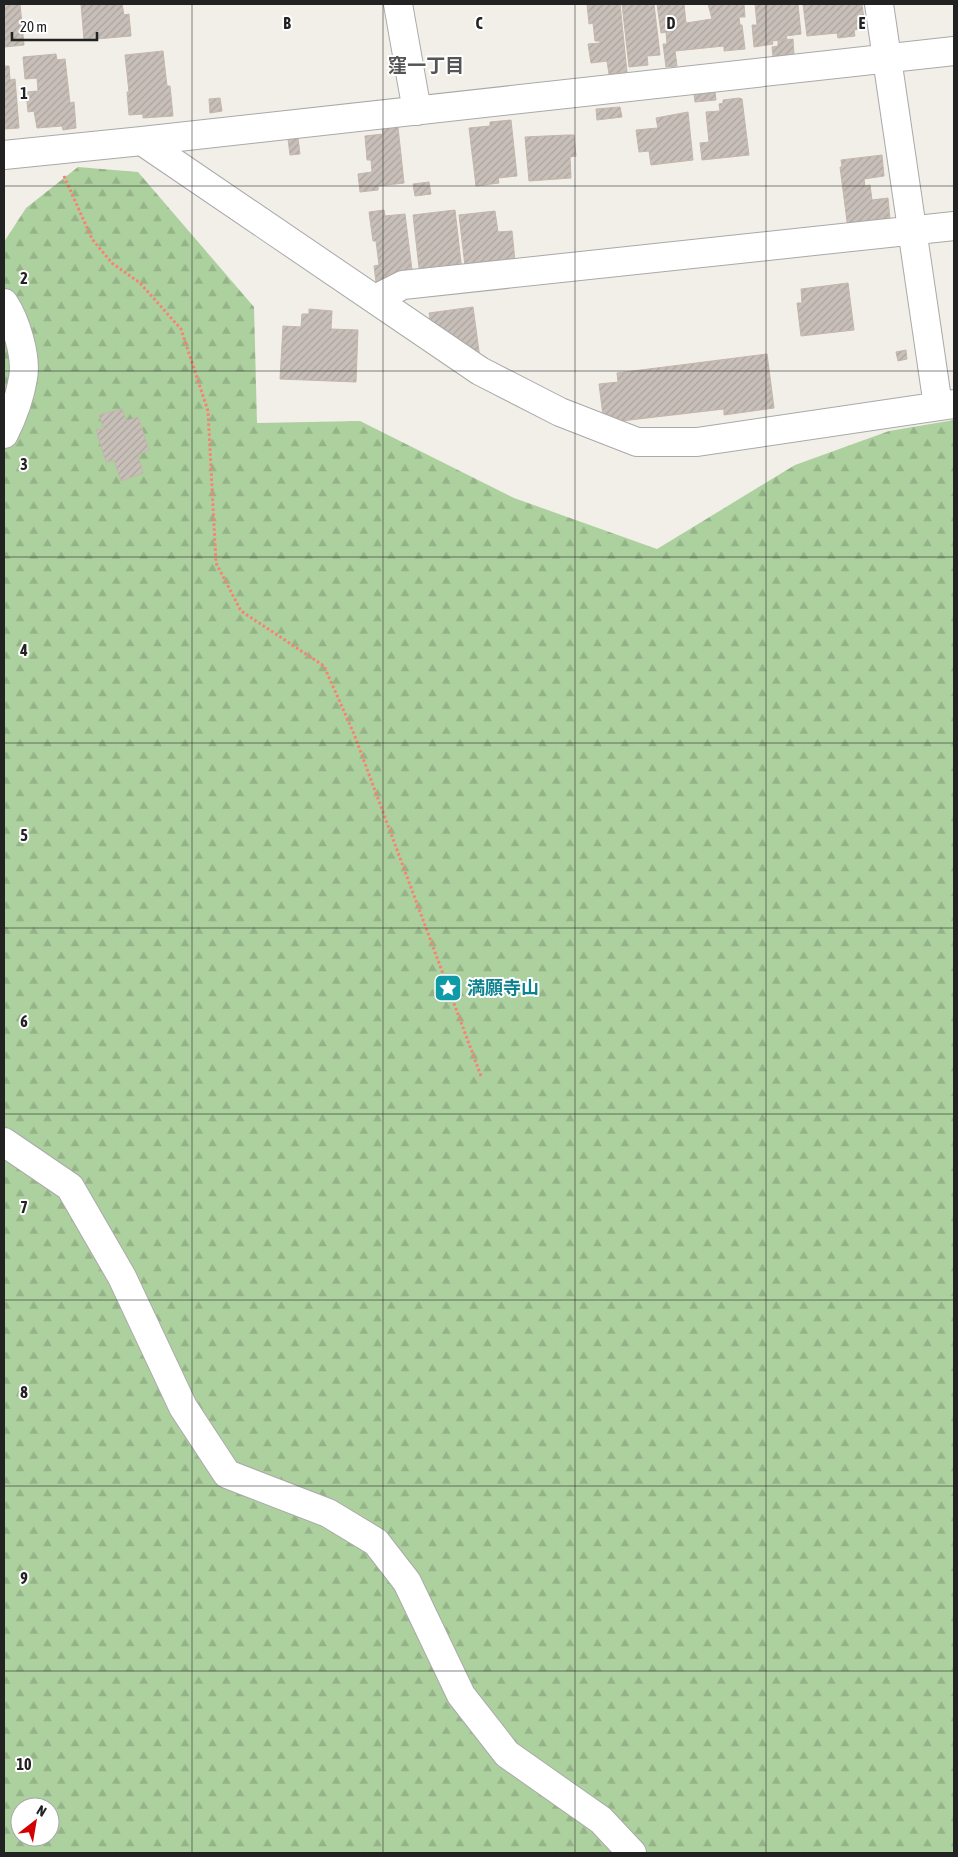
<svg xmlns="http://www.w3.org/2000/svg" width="958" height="1857" font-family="'Asap Condensed','Noto Sans JP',sans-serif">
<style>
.forest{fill:url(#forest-firs);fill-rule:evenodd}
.building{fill:url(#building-hatch);stroke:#c4b6ab}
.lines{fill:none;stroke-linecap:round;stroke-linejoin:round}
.minor-casing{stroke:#a9a9a9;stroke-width:30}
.path{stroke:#fa8072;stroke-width:3;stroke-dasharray:2.5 2.5;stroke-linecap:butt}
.minor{stroke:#fff;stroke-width:28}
.grid{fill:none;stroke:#222;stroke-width:1;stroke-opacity:0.55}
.labels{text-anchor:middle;stroke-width:4;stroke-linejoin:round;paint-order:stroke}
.culture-label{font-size:18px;font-weight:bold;fill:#0d838f;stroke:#fff;text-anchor:start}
.neighbourhood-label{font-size:19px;font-weight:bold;fill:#555;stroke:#fff}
.grid-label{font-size:16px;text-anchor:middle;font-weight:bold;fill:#222;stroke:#fff;stroke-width:4;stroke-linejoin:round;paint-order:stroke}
</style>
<defs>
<pattern id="forest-firs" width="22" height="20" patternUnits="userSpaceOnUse" patternTransform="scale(1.25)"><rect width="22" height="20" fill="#add19e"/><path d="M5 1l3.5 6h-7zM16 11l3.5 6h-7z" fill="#95b388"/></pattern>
<pattern id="building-hatch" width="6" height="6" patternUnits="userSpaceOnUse" patternTransform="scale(1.25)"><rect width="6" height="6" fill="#c7bfb8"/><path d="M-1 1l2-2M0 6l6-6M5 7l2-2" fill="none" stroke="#aba49e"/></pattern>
</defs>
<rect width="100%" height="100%" fill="#f2efe9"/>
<path class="forest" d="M78 167 138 172 254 307 257 423 360 421 514 498 657 549 795 465 889 431 954 420V1853H4V242L26 208ZM20 1807H50V1837H20Z"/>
<path class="building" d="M4 4H20L24 45 4 47Z
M81 4H122L124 15 129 14 131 36 84 40Z
M587 4H620L627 72 609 74 607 61 591 63 588 44 600 43V41H595L593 23 589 24Z
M622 4H654L660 55 647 56 648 65 629 67Z
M657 4H684L686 23 712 19 708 4H744L745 17H739L740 25H742L745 49 724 51V46L675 51 677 66 666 67 663 44H667L666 32 661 33Z
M755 4H798L801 34 786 36 787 39 772 41 773 44 754 47 752 25H757Z
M803 4H862L865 28 854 30 855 36 838 38 837 33 807 36Z
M793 39 794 56 773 57 772 47 778 46V41Z
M163 51 167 86H170L173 116 143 118V114L129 115 127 92H129L125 55Z
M56 54 57 60 65 59 70 103 74 102 76 128 63 130 62 126 37 128 34 111 28 112 26 92 38 91 37 78 25 79 23 57Z
M4 66H9L10 80 15 79 19 128 4 129Z
M715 92 716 100 695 102 694 94Z
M220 98 222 111 210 113 209 99Z
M739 98 742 99 749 155 702 160 700 143 709 142 706 112 720 111 719 104 723 103V100Z
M620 107 622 117 597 120 596 109Z
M688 112 693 160 651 165 649 151 639 152 636 130 658 128 656 118Z
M511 120 517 176 498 178 499 183 476 186 469 128 490 126V122Z
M398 127 404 183 378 186V190L360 192 358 174 372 172 371 160H367L365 136 383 134 382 128Z
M567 135H574L576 156 570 157 571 178 529 181 525 137Z
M298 138 300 154 290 155 288 139Z
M882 155 884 176 864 179 865 186 870 185 872 200 888 198 890 219H887V224L848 229 840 167H842L841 160Z
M429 182 431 194 415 196 413 184Z
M384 210 385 216 405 214 413 278 376 282 374 266 379 265 376 241H373L369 212Z
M455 210 462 271 420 276 413 215Z
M495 211 498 232 512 231 515 261 465 266 459 215Z
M848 283 854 330 801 336 797 303H802L801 289Z
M473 307 482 373 417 320 430 318 429 313Z
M309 309 332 311 331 329 358 330 356 382 280 379 283 326 301 327 302 314H309Z
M906 350 907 359 898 361 896 352Z
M767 354 774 408 724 415V409L604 423 599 384 618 382 617 373Z
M122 409 126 421 138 417 149 450 138 455 143 473 121 481 114 460 106 462 96 430 104 429 99 415Z"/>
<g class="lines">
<g class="minor-casing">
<path id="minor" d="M398 4 417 111
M879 4 938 406
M142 141 954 51
M4 155 142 141 480 371 560 412 637 442H697L954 404
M375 299 403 285 954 226
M4 303C16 321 27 357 23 378 20 397 12 418 4 434
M4 1142 70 1187 122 1277 183 1407 227 1474 328 1513 376 1542 407 1582 461 1695 507 1754 601 1820 632 1853"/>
</g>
<path class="path" d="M64 176 92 239 112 263 140 283 181 329 208 411 216 563 241 611 324 666 354 734 481 1076"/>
<use href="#minor" class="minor"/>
</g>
<path class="grid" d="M192 4V1853M383 4V1853M575 4V1853M766 4V1853M4 186H954M4 371H954M4 557H954M4 743H954M4 928H954M4 1114H954M4 1300H954M4 1486H954M4 1671H954"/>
<defs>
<g id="sight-square" transform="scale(1.4375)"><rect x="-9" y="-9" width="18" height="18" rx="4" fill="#0f9aa8" stroke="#fff"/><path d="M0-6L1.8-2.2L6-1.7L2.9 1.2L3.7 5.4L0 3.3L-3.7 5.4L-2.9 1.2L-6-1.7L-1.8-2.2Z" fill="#fff"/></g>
</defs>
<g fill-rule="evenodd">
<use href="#sight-square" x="448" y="988"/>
</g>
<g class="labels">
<g class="culture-label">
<text x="467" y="994">満願寺山</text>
</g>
<g class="neighbourhood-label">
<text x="426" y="72">窪一丁目</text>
</g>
</g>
<g class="grid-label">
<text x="287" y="29">B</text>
<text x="479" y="29">C</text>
<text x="671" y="29">D</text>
<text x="862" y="29">E</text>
<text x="24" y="99">1</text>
<text x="24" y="284">2</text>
<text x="24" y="470">3</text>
<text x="24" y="656">4</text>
<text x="24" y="841">5</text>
<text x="24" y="1027">6</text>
<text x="24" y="1213">7</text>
<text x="24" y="1398">8</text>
<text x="24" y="1584">9</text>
<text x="24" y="1770">10</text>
</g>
<rect width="958" height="1857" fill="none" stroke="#222222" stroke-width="10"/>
<g transform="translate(35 1822) rotate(31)"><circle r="24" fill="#ffffff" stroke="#a7a7a7"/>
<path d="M0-4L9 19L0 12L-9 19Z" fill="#d40000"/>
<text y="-8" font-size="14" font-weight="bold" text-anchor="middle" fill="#222222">N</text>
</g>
<path d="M12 32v8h85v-8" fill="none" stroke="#222222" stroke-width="2.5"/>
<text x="20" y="32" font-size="15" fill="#222222" stroke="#ffffff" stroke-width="4" paint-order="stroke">20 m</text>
</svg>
